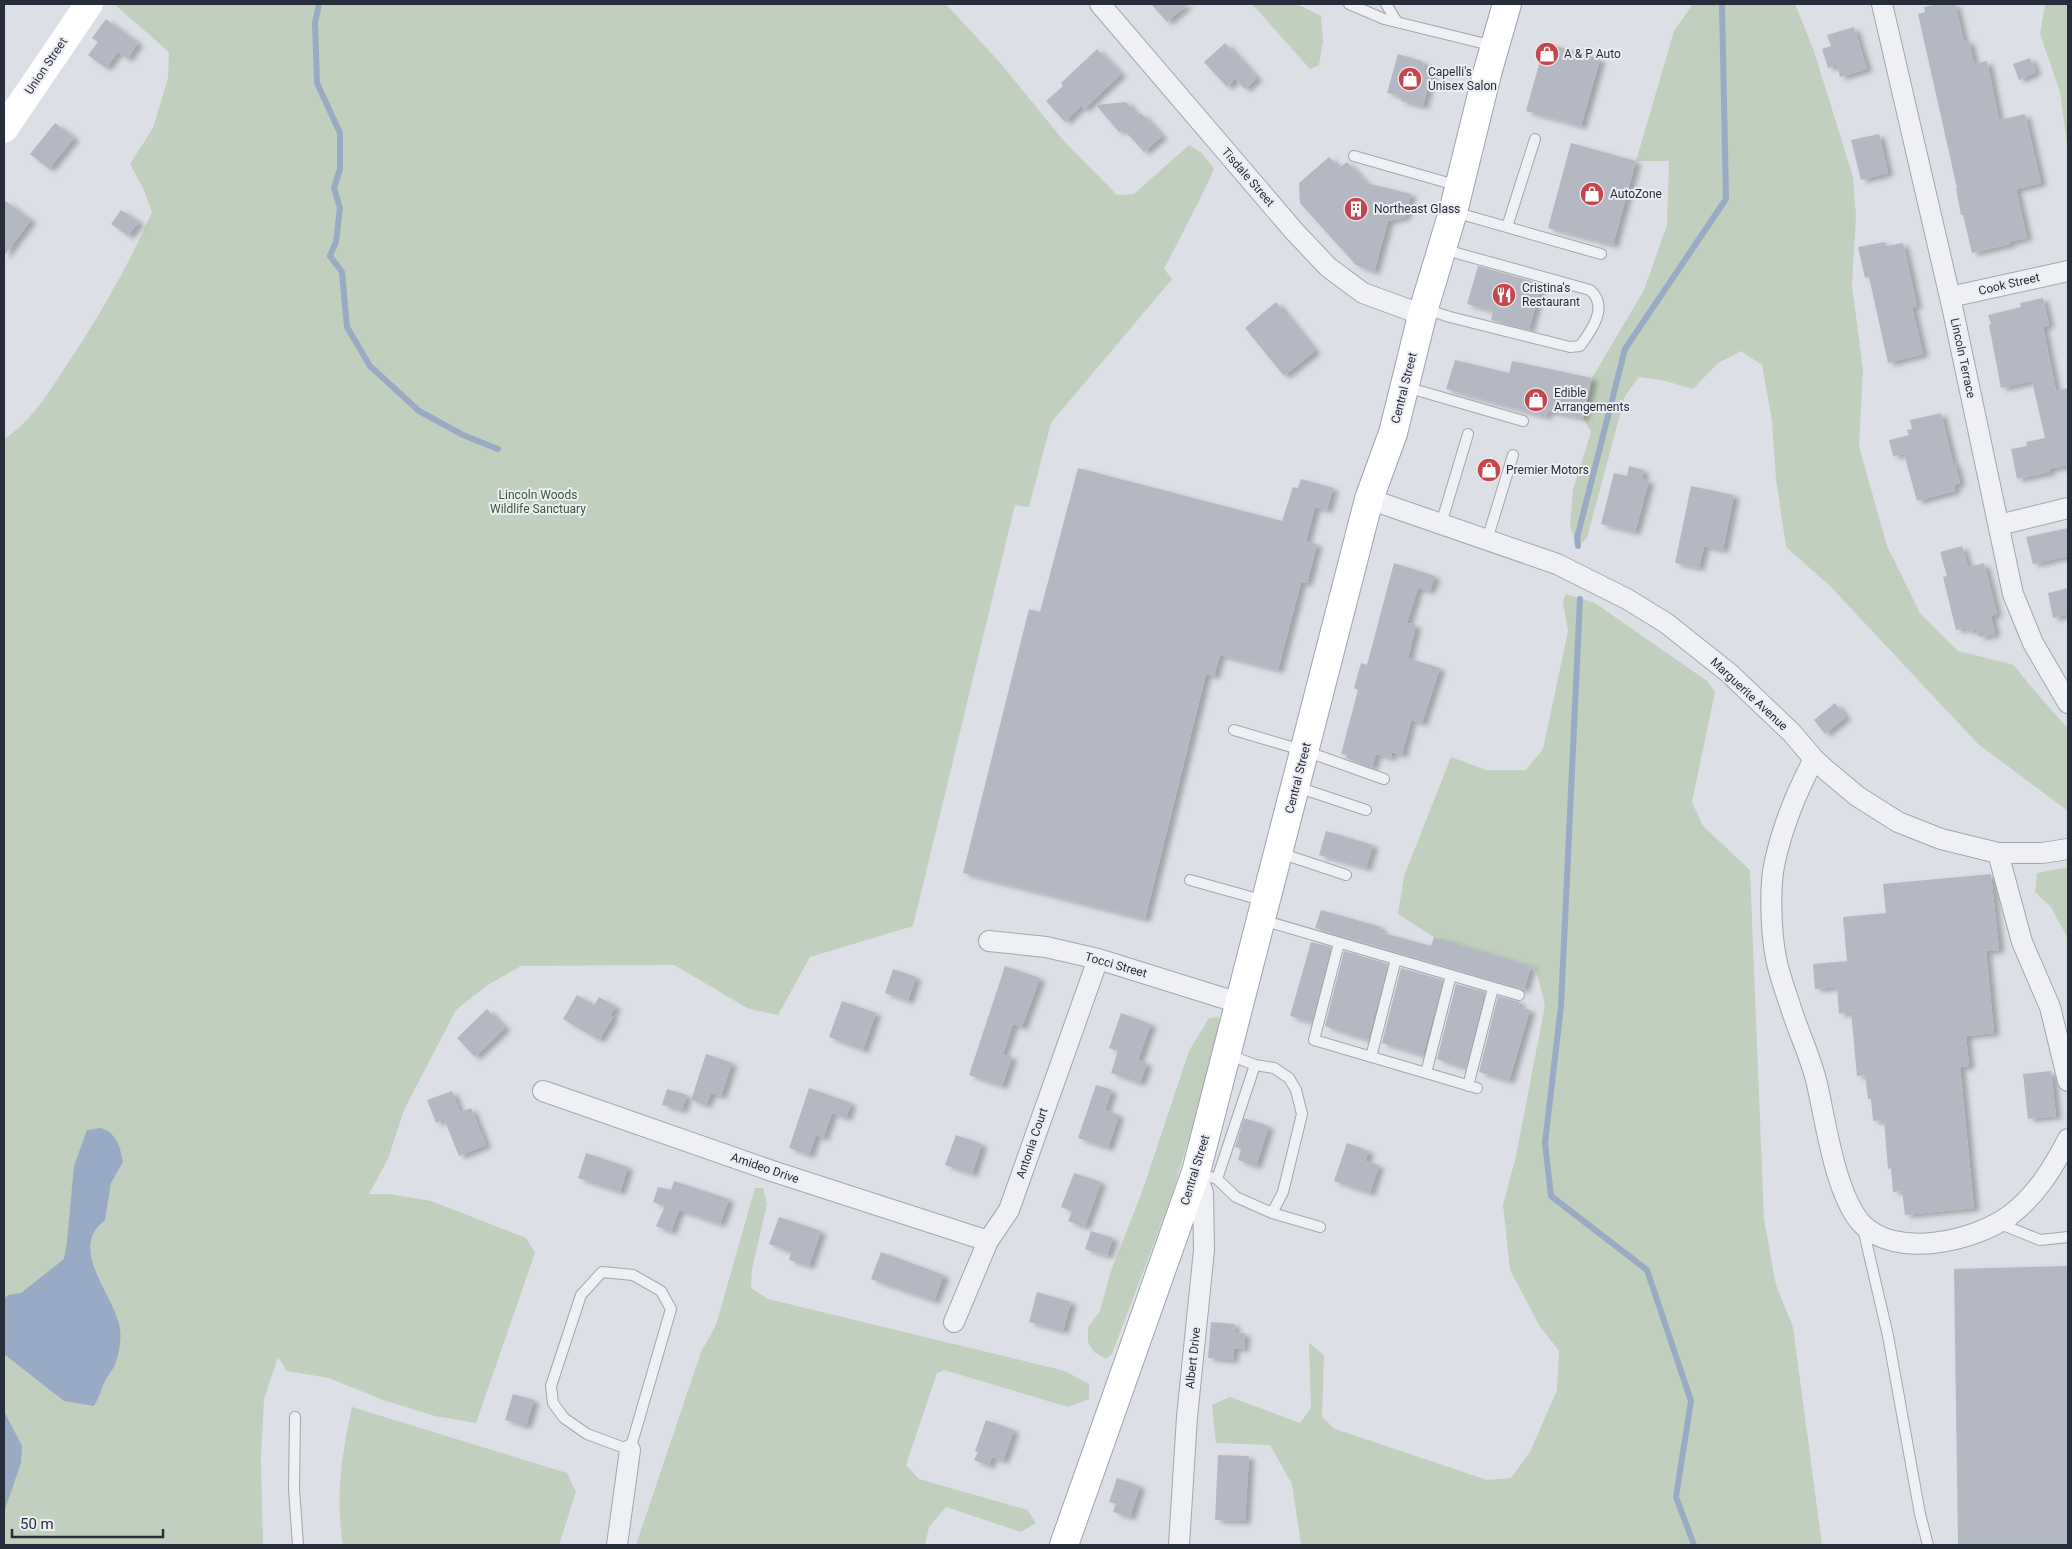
<svg xmlns="http://www.w3.org/2000/svg" width="2072" height="1549" font-family="Roboto,sans-serif">
<style>
.green{fill:#c1cfbe}
.water{fill:#99aac5}
.lines{fill:none;stroke-linecap:round;stroke-linejoin:round}
.stream{stroke:#99aac5;stroke-width:6}
.building{fill:#b4b8c2;filter:url(#shadow)}
.lane-casing{stroke:#a3a6af;stroke-width:12}
.street-casing{stroke:#a3a6af;stroke-width:22}
.primary-casing{stroke:#9da3b1;stroke-width:30}
.lane{stroke:#eff0f4;stroke-width:10}
.street{stroke:#eff0f4;stroke-width:20}
.secondary{stroke:#fff;stroke-width:28}
.primary{stroke:#fff;stroke-width:28}
.labels{text-anchor:middle;stroke-width:4;stroke-linejoin:round;paint-order:stroke}
.poi-label{font-size:12px;fill:#272d3b;stroke:#eceef4;text-anchor:start}
.street-label{font-size:12px;fill:#272d3b;stroke:#eceef4}
.park-label{font-size:12px;fill:#385635;stroke:#eceef4}
</style>
<defs>
<filter id="shadow"><feDropShadow dx="5.5" dy="3" stdDeviation="2.5" flood-color="#0004"/></filter>
</defs>
<rect width="100%" height="100%" fill="#dddfe6"/>
<path class="green" d="M114 4H946L1002 65 1063 140 1117 195 1134 194 1189 145 1202 153 1214 169 1200 199 1164 269 1172 279 1051 423 1029 507 1015 505 913 926 810 957 778 1015 749 1009 674 965 521 966 486 986 456 1010 404 1110 388 1159 369 1194H390L431 1201 526 1238 535 1253 476 1423 435 1416 383 1400 329 1378 287 1371 278 1357 264 1399 261 1459 263 1545H4V439C32 421 48 393 66 366 99 317 128 266 152 212L144 190 130 164 153 128 168 78 169 52Z
M1252 4H1297L1321 16 1323 41 1319 65 1310 69Z
M1693 4H1795L1814 51 1853 177 1856 216 1852 285 1863 370 1859 446 1887 546 1920 613 1958 651 2014 665 2028 683 2068 729V811L1978 744 1829 585 1786 547 1776 479 1772 421 1762 365 1741 351 1718 363 1693 389 1662 380 1639 377 1625 396 1587 538 1578 546 1570 526 1573 490 1591 432 1583 418 1592 378 1644 290 1667 225 1669 161H1636L1674 31Z
M2045 4H2068V152L2060 92 2040 34Z
M1566 594 1595 603 1707 681 1715 692 1692 802 1703 826 1750 870 1764 1219 1776 1285 1793 1327 1822 1545H1301L1292 1484 1270 1445 1216 1443 1212 1405 1230 1397 1300 1423 1311 1408 1309 1343 1324 1355 1322 1417 1335 1429 1487 1480 1511 1478 1530 1452 1557 1390 1559 1351 1539 1325 1510 1270 1503 1205 1516 1156 1545 1005 1536 970 1531 966 1434 937 1398 914 1404 876 1451 757 1486 770H1526L1543 749 1568 631 1563 602Z
M2068 867V939L2051 907 2035 892 2037 873Z
M1218 1017 1223 1024 1171 1198 1112 1354 1106 1359 1094 1352 1088 1342V1327L1100 1311 1111 1271 1142 1192 1189 1051 1209 1018Z
M755 1188H763L767 1204 752 1269 751 1288 768 1299 1065 1371 1089 1384V1399L1068 1407 944 1370 937 1373 906 1465 919 1479 1028 1510 1036 1523 1021 1532 946 1507 929 1527 925 1545H636L701 1352 716 1325Z
M352 1407 567 1473 576 1492 559 1545H343C335 1499 342 1452 352 1407Z"/>
<path class="water" d="M100 1128C116 1132 120 1146 123 1162L111 1183 105 1220C68 1248 111 1291 119 1324 122 1333 120 1352 116 1361 114 1369 108 1375 105 1381 101 1390 99 1398 94 1406L64 1401 4 1354V1299L8 1295 21 1293 64 1259 67 1241 74 1166 87 1130Z
M4 1411 22 1446 21 1463 4 1512Z"/>
<g class="lines">
<path class="stream" d="M319 4 315 23 317 83 340 133V169L334 188 340 208 336 242 330 256 342 272 347 327 370 366 419 411 463 435 498 449
M1578 546 1577 538 1625 349 1726 199 1722 4
M1580 599 1561 1006 1545 1143 1551 1196 1647 1270 1691 1401 1676 1497 1694 1545"/>
</g>
<path class="building" d="M1151 4H1188L1167 22Z
M1938 4H1955L1964 42 1969 41 1974 64 1987 61 1999 120 2025 114 2041 183 2016 189 2027 238 2009 242 2010 244 1972 253 1963 215H1961L1956 189 1957 188 1918 14 1925 12 1924 7Z
M106 19 138 43 127 59 118 52 106 68 88 55 98 42 92 38Z
M1854 27 1867 69 1840 77 1837 65 1828 68 1822 49 1831 46 1827 35Z
M1225 43 1257 78 1245 89 1235 79 1227 87 1204 62Z
M1545 43 1600 59 1581 126 1526 111Z
M1097 49 1121 74 1084 109 1081 106 1065 122 1046 101 1063 86 1061 83Z
M1398 54 1422 61 1425 70 1432 72 1423 106 1401 101 1400 96 1387 93Z
M2030 58 2036 72 2019 80 2013 64Z
M1126 102 1138 116 1141 113 1162 136 1144 152 1123 129 1119 132 1096 105Z
M55 123 74 138 49 169 30 154Z
M1879 134 1888 173 1861 180 1851 140Z
M1571 143 1636 161 1613 245 1548 228Z
M1329 157 1339 168 1347 162 1366 183 1411 194 1405 217 1388 221 1374 272 1356 265 1300 203 1299 183Z
M4 200 31 220 4 256Z
M121 210 139 222 128 236 111 224Z
M1885 242 1886 246 1903 243 1917 306 1912 307 1923 354 1888 363 1869 277 1865 278 1858 247Z
M1478 266 1531 281 1530 282 1541 285 1529 330 1491 320 1493 311 1467 304Z
M2043 298 2049 325 2043 327 2056 391 2068 388V465L2053 468 2049 469 2050 472 2017 479 2011 449 2027 446 2026 442 2045 438 2032 381 2001 388 1989 325 1991 324 1988 315 2021 307 2020 303Z
M1276 302 1315 351 1284 376 1245 328Z
M1455 360 1509 373 1512 361 1592 378 1583 418 1548 411 1546 417 1446 389Z
M1941 413 1953 463H1955L1960 483 1954 485 1955 491 1917 501 1904 454 1893 456 1889 440 1909 435 1907 430 1912 429 1910 420Z
M1629 466 1644 470 1642 479 1649 481 1635 532 1601 524 1614 473 1627 476Z
M1078 468 1282 521 1293 487 1298 488 1301 479 1333 488 1327 510 1315 507 1306 541 1317 544 1307 583 1301 582 1278 670 1220 655 1214 676 1206 674 1145 919 963 873 1029 609 1040 612Z
M1691 486 1734 495 1723 550 1704 546 1699 568 1675 563Z
M2068 528V556L2033 564 2026 537Z
M1962 546 1968 567 1984 563 1997 614 1991 616 1995 634 1979 637 1977 629 1968 632 1967 628 1956 630 1943 577 1947 576 1940 552Z
M1394 563 1435 576 1430 591 1418 588 1407 623 1416 625 1408 658 1440 668 1422 723 1411 720 1402 755 1392 752 1391 758 1376 754 1372 768 1346 758 1347 755 1341 754 1358 690 1354 688 1361 663 1367 665Z
M2068 588V614L2053 618 2048 593Z
M1835 703 1846 717 1825 734 1814 720Z
M1326 831 1373 845 1366 868 1319 855Z
M1991 874 1999 950 1986 951 1994 1033 1966 1036 1969 1066 1960 1067 1974 1208 1905 1215 1902 1191 1893 1192 1891 1168 1888 1169 1884 1120 1873 1121 1871 1099H1868L1865 1075 1857 1076 1851 1012 1839 1014 1837 987 1815 989 1813 964 1847 961 1843 917 1886 913 1883 884Z
M1321 910 1381 927 1380 932 1431 946 1434 937 1531 966 1524 990 1315 928Z
M1311 942 1331 947 1312 1022 1290 1016Z
M1344 951 1388 964 1368 1040 1325 1026Z
M1005 966 1040 978 1022 1027 1013 1024 1003 1054 1012 1057 1002 1086 969 1075Z
M1401 968 1443 980 1423 1055 1382 1043Z
M893 969 916 977 908 1001 885 993Z
M1456 984 1485 992 1466 1068 1437 1059Z
M577 995 594 1005 599 997 616 1007 610 1015 613 1017 599 1040 563 1019Z
M1498 996 1520 1002 1519 1007 1530 1010 1509 1081 1479 1072Z
M842 1001 876 1013 863 1050 829 1037Z
M487 1009 505 1028 475 1057 457 1038Z
M1121 1013 1151 1024 1138 1060 1147 1063 1140 1083 1111 1073 1118 1051 1109 1048Z
M706 1054 732 1063 721 1096 711 1093 706 1105 691 1100Z
M2051 1071 2056 1116 2028 1119 2023 1074Z
M1096 1085 1112 1090 1105 1110 1119 1115 1108 1148 1078 1138Z
M809 1088 851 1103 846 1118 832 1113 823 1138 816 1135 809 1155 789 1148Z
M667 1089 687 1095 682 1110 662 1105Z
M452 1091 460 1112 471 1108 486 1145 459 1156 444 1119 436 1123 427 1100Z
M1244 1118 1269 1126 1256 1166 1238 1160 1241 1149 1235 1147Z
M956 1135 982 1144 972 1174 945 1165Z
M1347 1143 1369 1151 1365 1161 1379 1165 1370 1193 1334 1181Z
M586 1153 628 1167 620 1192 578 1178Z
M1074 1173 1101 1182 1085 1227 1068 1221 1072 1211 1061 1207Z
M674 1181 729 1199 720 1224 679 1210 671 1232 656 1226 665 1206 653 1202 658 1187 671 1190Z
M779 1217 821 1231 809 1266 789 1260 791 1252 769 1244Z
M1091 1231 1113 1238 1107 1256 1085 1249Z
M881 1252 944 1275 934 1301 871 1279Z
M2068 1266V1545H1958L1954 1269Z
M1037 1292 1071 1302 1063 1331 1029 1322Z
M1211 1322 1235 1324 1234 1332 1245 1333 1244 1349 1234 1348 1233 1360 1208 1358Z
M513 1394 534 1400 526 1426 505 1420Z
M986 1420 1014 1430 1003 1461 992 1457 989 1466 974 1460 978 1452 975 1451Z
M1218 1455 1249 1456 1245 1521 1215 1520Z
M1117 1478 1140 1486 1130 1517 1113 1512 1116 1504 1109 1502Z"/>
<g class="lines">
<g class="lane-casing">
<path id="lane" d="M1349 4 1384 19 1494 46
M1386 4 1397 22
M1354 156 1459 186
M1454 212 1601 254
M1507 227 1535 139
M1425 309 1450 317 1570 347 1580 346C1592 330 1609 306 1590 290L1442 249
M1406 387 1523 421
M1441 524 1468 434
M1487 540 1513 455
M1234 730 1305 751 1384 779
M1297 787 1366 810
M1280 853 1346 875
M1190 880 1265 901
M1262 920 1519 995
M1339 943 1314 1040 1477 1088
M1371 1057 1396 959
M1255 1065 1274 1068 1289 1078 1296 1090 1302 1114 1283 1192 1272 1213
M1426 1073 1451 975
M1468 1086 1493 988
M1197 1173 1217 1179 1236 1197 1272 1213 1320 1227
M1217 1179 1255 1065 1227 1054
M1998 1223 2040 1240 2068 1237
M1863 1228 1888 1336 1920 1514 1928 1545
M602 1272 633 1275 661 1291 671 1309 630 1450 587 1434 564 1418 553 1403 551 1386 581 1295Z
M295 1417 294 1489 298 1545"/>
</g>
<g class="street-casing">
<path id="street" d="M1100 4 1294 231 1328 267 1363 293 1423 315
M1882 4 1952 306 2013 594 2033 643 2068 703
M1950 297 2068 271
M1369 499 1557 564 1627 599 1666 623 1729 673 1792 733 1814 759 1826 770 1857 796 1898 822 1941 839 1998 853H2042L2068 849
M1999 525 2068 508
M1814 759C1797 791 1783 825 1775 861 1769 886 1771 933 1776 958 1779 974 1785 990 1790 1005 1798 1032 1811 1057 1817 1084 1826 1123 1835 1193 1861 1223 1895 1260 1974 1241 2009 1216 2036 1196 2053 1168 2068 1139
M1998 853 2022 942 2050 1007 2068 1081
M989 941 1046 947 1098 959 1239 1003
M543 1091 772 1171 988 1241
M954 1322 988 1241 1009 1210 1098 959
M617 1545 630 1450
M1179 1545 1187 1417 1204 1250 1203 1193 1196 1172"/>
</g>
<g class="primary-casing">
<path id="primary" d="M1064 1545 1196 1172 1369 499 1393 433 1424 308 1453 212 1488 70 1507 4"/>
</g>
<use href="#lane" class="lane"/>
<use href="#street" class="street"/>
<path class="secondary" d="M4 129 89 4"/>
<use href="#primary" class="primary"/>
</g>
<defs>
<g id="shop-disc" transform="scale(1.25)"><circle r="9.5" fill="#c6464e" stroke="#eceef4"/><path d="M-5-2.5h2.3a2.7 3.5 0 0 1 5.4 0H5L5.5 6h-11ZM-1.5-2.5h3a1.5 2.3 0 0 0-3 0Z" fill="#fff"/></g>
<g id="building-disc" transform="scale(1.25)"><circle r="9.5" fill="#c6464e" stroke="#eceef4"/><path d="M-4-6H4V6H1V3H-1V6H-4ZM-2.5-4.3h1.7v1.8h-1.7ZM.8-4.3h1.7v1.8H.8ZM-2.5-1h1.7V.8h-1.7ZM.8-1h1.7V.8H.8Z" fill="#fff"/></g>
<g id="restaurant-disc" transform="scale(1.25)"><circle r="9.5" fill="#c6464e" stroke="#eceef4"/><path d="M-5-6h1v4h1v-4h1v4h1v-4h1v5L-1.5 .5V6h-2V.5L-5-1ZM5-6V6H3V1.5H1.5Q1.5-4 5-6Z" fill="#fff"/></g>
</defs>
<g fill-rule="evenodd">
<use href="#shop-disc" x="1547" y="54"/>
<use href="#shop-disc" x="1410" y="79"/>
<use href="#shop-disc" x="1592" y="194"/>
<use href="#building-disc" x="1356" y="209"/>
<use href="#restaurant-disc" x="1504" y="295"/>
<use href="#shop-disc" x="1536" y="400"/>
<use href="#shop-disc" x="1489" y="470"/>
</g>
<g class="labels">
<g class="poi-label">
<text x="1564" y="58">A &amp; P Auto</text>
<text x="1428" y="76">Capelli's<tspan x="1428" dy="14">Unisex Salon</tspan></text>
<text x="1610" y="198">AutoZone</text>
<text x="1374" y="213">Northeast Glass</text>
<text x="1522" y="292">Cristina's<tspan x="1522" dy="14">Restaurant</tspan></text>
<text x="1554" y="397">Edible<tspan x="1554" dy="14">Arrangements</tspan></text>
<text x="1506" y="474">Premier Motors</text>
</g>
<g class="street-label">
<text transform="translate(46 66) rotate(-56)" y="4">Union Street</text>
<text transform="translate(1248 177) rotate(49)" y="4">Tisdale Street</text>
<text transform="translate(2009 284) rotate(-13)" y="4">Cook Street</text>
<text transform="translate(1963 358) rotate(78)" y="4">Lincoln Terrace</text>
<text transform="translate(1404 388) rotate(-76)" y="4">Central Street</text>
<text transform="translate(1749 694) rotate(43)" y="4">Marguerite Avenue</text>
<text transform="translate(1298 778) rotate(-76)" y="4">Central Street</text>
<text transform="translate(1116 965) rotate(16)" y="4">Tocci Street</text>
<text transform="translate(1032 1143) rotate(-71)" y="4">Antonia Court</text>
<text transform="translate(765 1168) rotate(19)" y="4">Amideo Drive</text>
<text transform="translate(1195 1170) rotate(-73)" y="4">Central Street</text>
<text transform="translate(1193 1358) rotate(-84)" y="4">Albert Drive</text>
</g>
<g class="park-label">
<text x="538" y="499">Lincoln Woods<tspan x="538" dy="14">Wildlife Sanctuary</tspan></text>
</g>
</g>
<rect width="2072" height="1549" fill="none" stroke="#272d3b" stroke-width="10"/>
<path d="M12 1529v8h151v-8" fill="none" stroke="#272d3b" stroke-width="2.5"/>
<text x="20" y="1529" font-size="15" fill="#272d3b" stroke="#eceef4" stroke-width="4" paint-order="stroke">50 m</text>
</svg>
